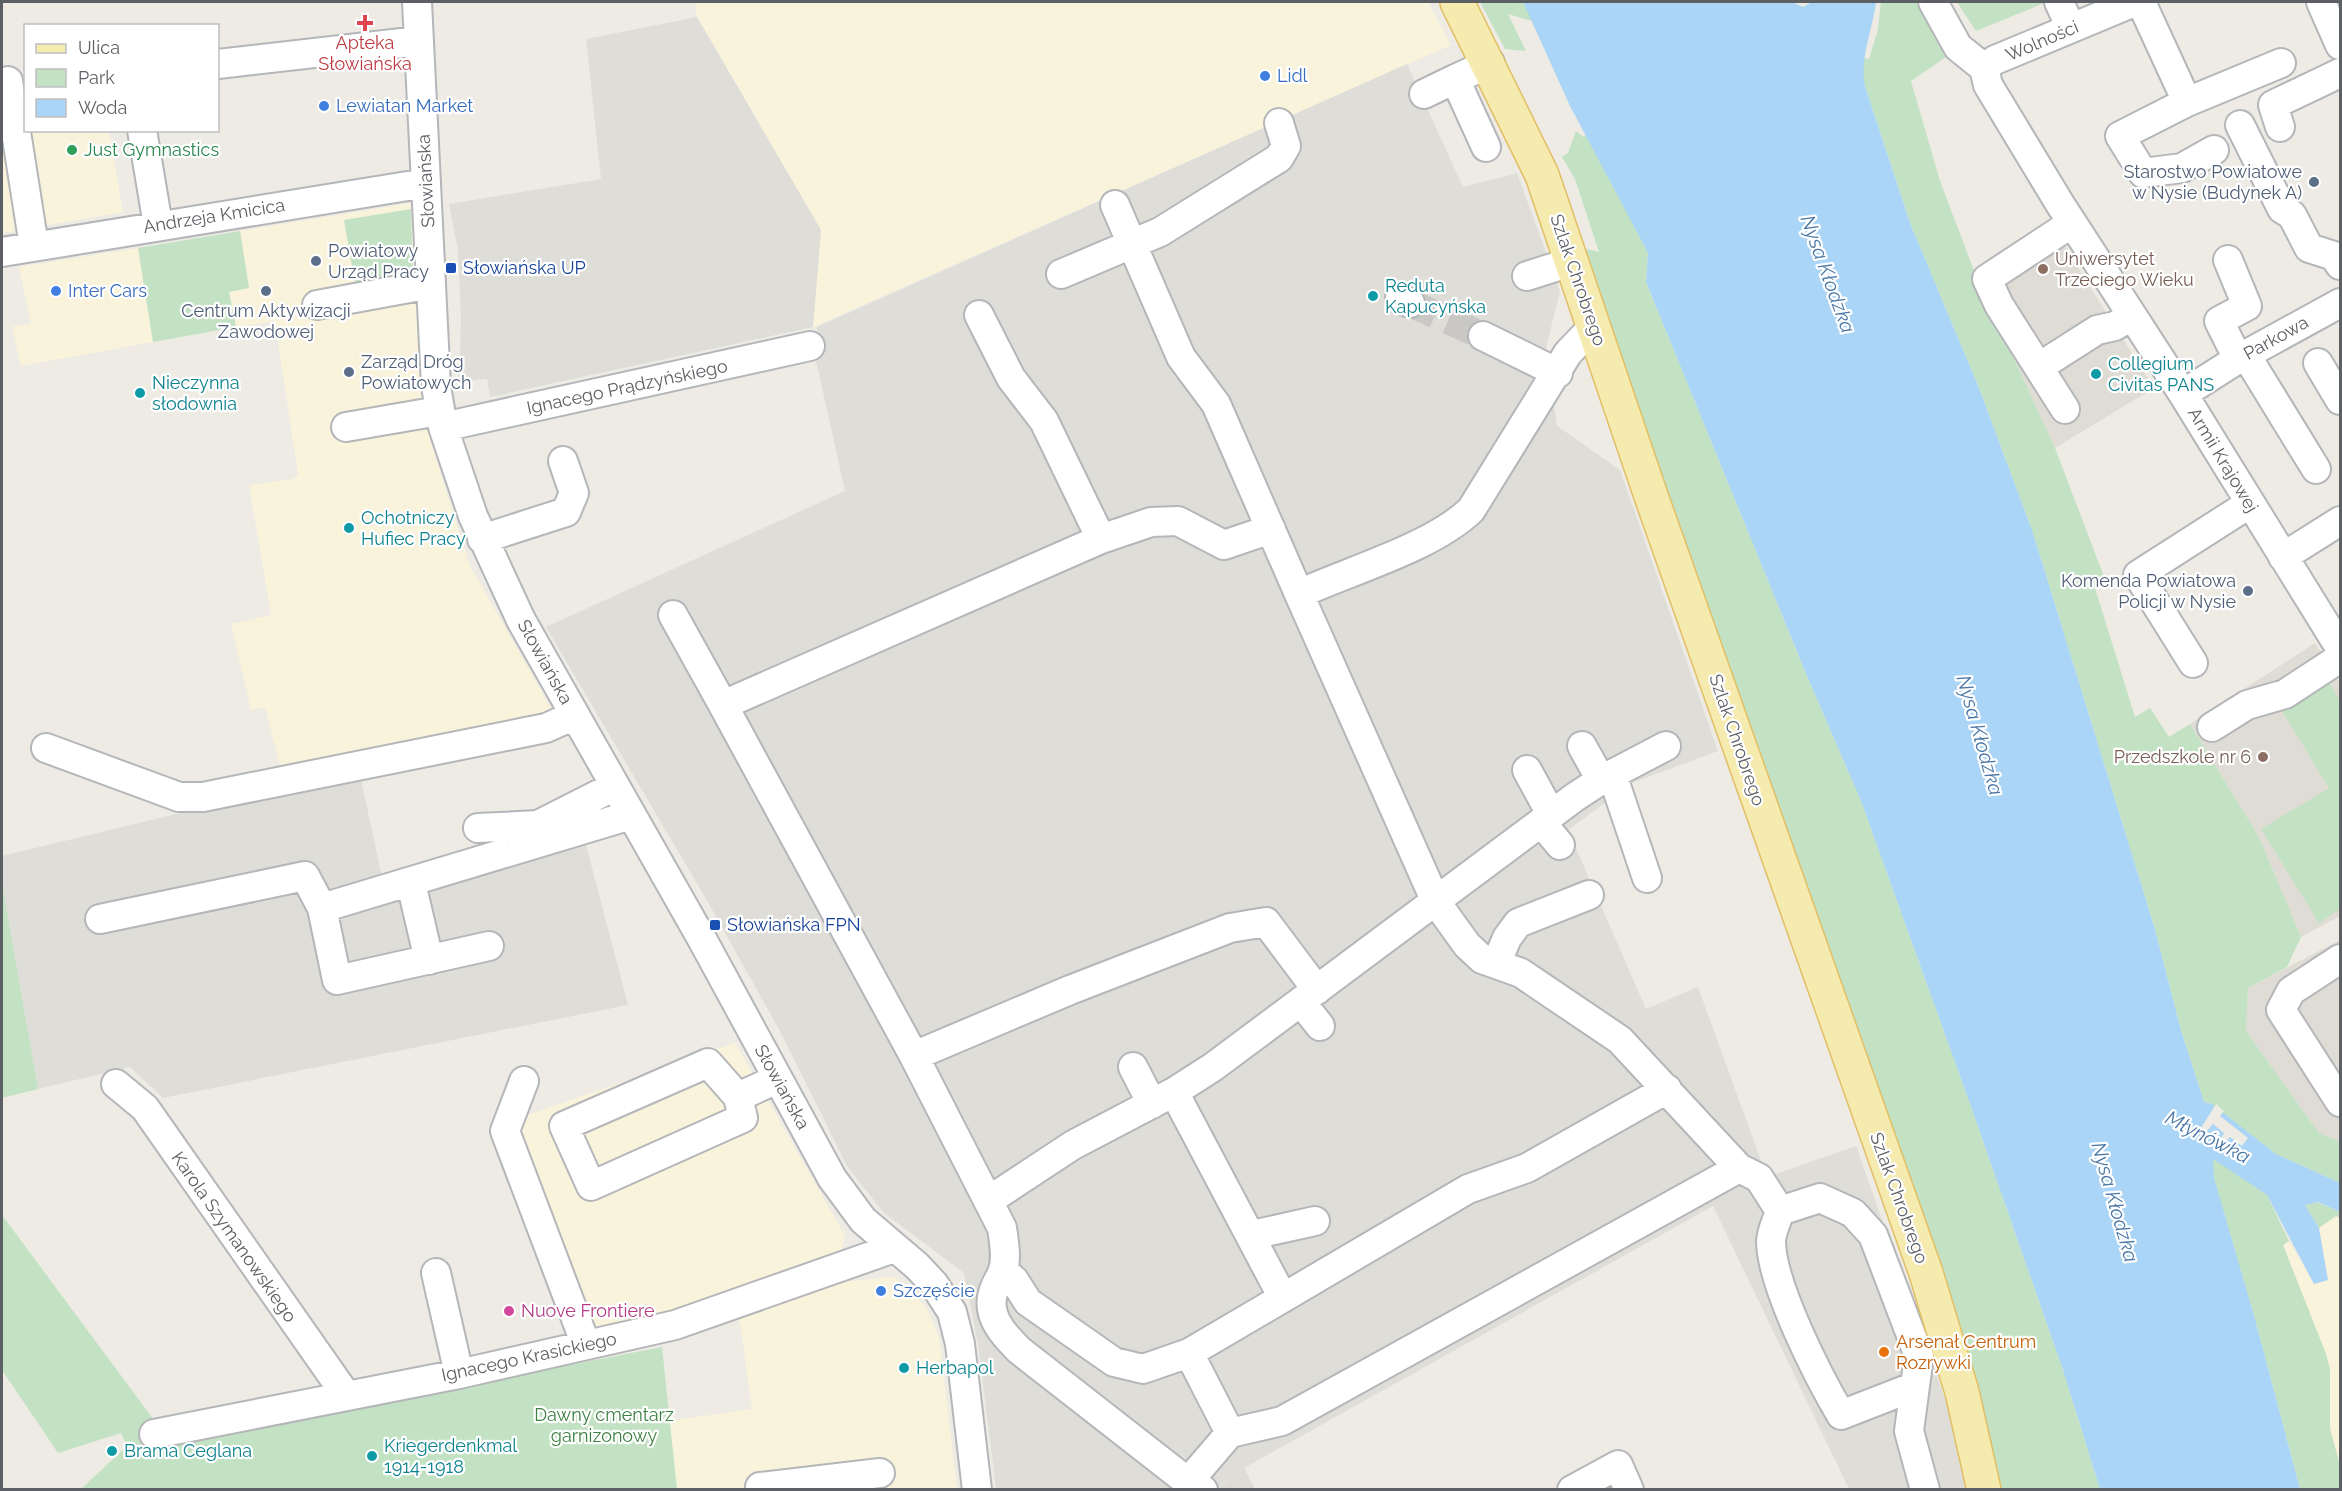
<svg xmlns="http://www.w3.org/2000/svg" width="2342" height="1491" font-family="Raleway,sans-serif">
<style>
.commercial{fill:#faf3db}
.industrial{fill:#deddd8}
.education{fill:#dfdcd5}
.green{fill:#c3e2c3}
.water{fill:#abd5f6}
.pier{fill:#edebe4}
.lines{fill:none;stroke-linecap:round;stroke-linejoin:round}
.minor-tunnel{stroke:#c9c8c4;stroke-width:28;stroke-dasharray:28 14;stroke-linecap:butt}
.minor-casing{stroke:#b4b6b9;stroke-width:32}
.major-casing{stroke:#e2bf67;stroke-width:36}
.minor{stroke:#fff;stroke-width:28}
.major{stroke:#f6ebaf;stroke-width:33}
.health-dot{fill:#e0444e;stroke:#fff;stroke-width:2}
.shop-dot{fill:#3f7fe0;stroke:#fff;stroke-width:2}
.leisure-dot{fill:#2e9e5b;stroke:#fff;stroke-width:2}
.service-dot{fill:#5c6f8a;stroke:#fff;stroke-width:2}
.transit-dot{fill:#1a4fb4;stroke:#fff;stroke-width:2}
.education-dot{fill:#8d6e63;stroke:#fff;stroke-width:2}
.culture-dot{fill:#0f9aa8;stroke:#fff;stroke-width:2}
.hotel-dot{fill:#d1479c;stroke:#fff;stroke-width:2}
.food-dot{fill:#e8710a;stroke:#fff;stroke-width:2}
.labels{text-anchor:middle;stroke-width:4.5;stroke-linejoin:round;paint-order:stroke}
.street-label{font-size:18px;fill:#5c5f63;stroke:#fff}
.health-label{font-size:18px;fill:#be3a42;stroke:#fff}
.shop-label{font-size:18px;fill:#366cbe;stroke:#fff;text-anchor:start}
.leisure-label{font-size:18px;fill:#27864d;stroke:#fff;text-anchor:start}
.service-label{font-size:18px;fill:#4e5e75;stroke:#fff;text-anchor:end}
.education-label{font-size:18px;fill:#785e54;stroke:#fff;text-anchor:start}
.transit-label{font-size:18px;fill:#164399;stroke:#fff;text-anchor:start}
.culture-label{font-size:18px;fill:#0d838f;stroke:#fff;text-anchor:start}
.hotel-label{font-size:18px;fill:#b23c85;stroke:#fff;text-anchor:start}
.food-label{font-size:18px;fill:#c56008;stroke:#fff;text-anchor:start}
.park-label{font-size:18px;fill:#3e8041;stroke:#fff}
.water-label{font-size:20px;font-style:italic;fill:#4a77a6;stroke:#fff}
</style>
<rect width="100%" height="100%" fill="#edebe4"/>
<path class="commercial" d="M695 2H1428L1451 45 813 327 821 230 697 17Z
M25 97 26 130 109 131 123 212 2 233V102Z
M411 203 422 400 431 443 470 566 553 712 282 773 265 707 251 710 231 624 271 615 249 485 294 479 298 474 275 321 236 327 229 291 249 288 240 231Z
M138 248 153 342 21 366 12 327 31 324 19 267Z
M735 1043 845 1236 841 1250 679 1314 596 1331 515 1133 525 1116Z
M2336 1216 2340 1218V1465L2330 1429V1369L2326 1354 2283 1245 2289 1241 2314 1284 2327 1280 2319 1228Z
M892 1277 905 1284 927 1309 939 1338 957 1489H677L669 1421 752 1409 739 1315 823 1284Z"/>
<path class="industrial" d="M697 17 821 230 813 327 490 397 487 379 459 382 461 318 458 250 449 204 601 179 586 39Z
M1407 64 1463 187 1517 173 1560 291 1546 348 1557 426 1620 470 1718 751 1632 783 1568 830 1646 1009 1698 987 1767 1177 1856 1146 1956 1430 1966 1489H1849L1713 1206 1244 1468 1216 1489H996L978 1344 964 1273 884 1213 847 1166 781 1033 709 904 546 627 845 491 816 360 817 327Z
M359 770 383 882 580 822 628 1005 163 1098 130 1067 38 1089 2 883V856Z"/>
<path class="education" d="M2053 228 2154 388 2055 448 1976 276Z
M2315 643 2340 683V916L2301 937 2259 837 2190 724Z
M2340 940V1142L2319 1133 2246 1031 2248 988Z
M1244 1468 1255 1489 1216 1490Z"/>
<path class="green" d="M1480 2H1523L1532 21 1508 14 1526 51 1505 49Z
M1881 2H1916L1946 57 1911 81 1940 181 1976 276 2055 448 2106 582 2094 585 2135 717 2150 708 2169 737 2190 724 2259 837 2301 937 2287 967 2248 988 2246 1031 2319 1133 2340 1142V1183L2276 1154 2212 1105 2204 1102 2181 1030 2154 926 2033 533 1979 388 1910 223 1865 86 1862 74 1864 58 1869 59 1878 29Z
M1957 2H2040L2042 4 1976 31Z
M1576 131 1583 137 1587 133 1648 253 1646 282 1807 676 1861 801 1969 1101 2062 1367 2100 1489H1998L1583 248 1599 252 1575 179 1562 157 1568 153Z
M411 209 413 275 355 284 344 220Z
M240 231 249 288 229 292 236 327 153 342 138 248Z
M2326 677 2340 701V909L2319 923 2261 829 2329 788 2279 706Z
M2 883 38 1089 2 1098Z
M2213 1158 2267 1195 2289 1241 2283 1245 2326 1354 2330 1369V1429L2340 1465V1489H2300L2255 1319 2213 1178Z
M2317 1202 2340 1212V1218L2336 1216 2319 1228 2305 1205Z
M2 1215 171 1443 662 1347 677 1489H81L127 1446 121 1433 58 1453 2 1370Z"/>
<path class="water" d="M1523 2H1792L1803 7 1812 2H1876C1873 29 1859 59 1865 86L1910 223 1979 388 2033 533 2154 926 2181 1030 2204 1102 2212 1104 2276 1154 2340 1183V1212L2318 1202 2305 1205 2319 1228 2328 1280 2314 1284 2267 1195 2213 1159 2214 1178 2255 1319 2300 1489H2100L2062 1367 1969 1101 1861 801 1807 676 1646 282 1648 253 1570 106Z"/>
<path class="pier" d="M2216 1104 2224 1111 2220 1116 2248 1138 2242 1146 2230 1137 2223 1145 2219 1142 2224 1133 2213 1124 2206 1132 2201 1128Z"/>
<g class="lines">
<path class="minor-tunnel" d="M1410 303 1483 336"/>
<g class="minor-casing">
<path id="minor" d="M417 2 436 386 443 427 473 516 521 620 702 939 832 1178 863 1220 917 1266 934 1284 952 1312 960 1344 977 1490
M1933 2 1958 47 1984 68 1988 85 2060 204 2183 394 2340 648
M2059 2 2071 28
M2141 2 2187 102 2120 136 2143 173 2182 168 2214 150
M2321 2 2340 45
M218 64 419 41
M1984 68 1995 60 2134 2
M8 81 34 246
M1424 94 1455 79
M2187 102 2281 63
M2240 125 2282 209 2292 215 2309 248 2334 256 2340 265
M2280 127 2273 105 2340 73
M142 130 158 225
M1486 147 1455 79 1490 63
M1115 205 1181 357 1216 404 1299 594
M2 252 426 183
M2228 260 2247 306 2219 321 2238 359
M1061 274 1160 232 1279 158 1286 146 1279 123
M1527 276 1571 262
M1400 298 1410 303
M317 305 431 284
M979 315 1011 378 1044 421 1101 539
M1593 327 1568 353 1471 510C1431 548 1351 570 1299 594L1436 902 1467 945 1482 959 1521 973 1620 1040 1739 1168 1759 1178 1780 1211 1820 1198 1853 1213 1873 1235 1919 1356 1909 1431 1925 1490
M1483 336 1558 373
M2246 355 2316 469
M2318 363 2340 400
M2039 367 2097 330 2115 326 2131 316
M2183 394 2238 359 2340 303
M2065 409 1999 305 1987 279 2072 223
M346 427 439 411
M443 427 810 346
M482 539 566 512 574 493 563 461
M2283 557 2340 521
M673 615 723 705
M2193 663 2138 575 2249 504
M2212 727 2247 705 2285 694 2340 658
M1582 746 1601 780
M46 748 179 797H203L546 728 575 715
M1527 770 1551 814
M1612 774 1647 878
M1541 822 1560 845
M478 828 538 825 615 786
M411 883 429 960
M322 908 631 815
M100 919 305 876 322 908 337 980 489 946
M2340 959 2291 991 2281 1010 2340 1102
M1496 964 1507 938 1518 923 1589 895
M1301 1002 1320 1026
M914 1056 1070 990 1230 928 1266 922 1317 990
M1133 1067 1152 1104
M524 1081 505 1131 586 1345
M116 1084 145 1108 346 1395
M1174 1092 1283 1298
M738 1097 708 1063 564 1126 591 1186 743 1118 738 1097 777 1079
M988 1201 1073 1145 1174 1092 1213 1067 1575 797 1601 780 1666 746
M1780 1211C1777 1221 1771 1232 1771 1242 1772 1286 1818 1376 1841 1415L1913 1387
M1252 1235 1315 1221
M1003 1270 1014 1280 1028 1302 1114 1362 1143 1369 1189 1353
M436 1273 459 1374
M1230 1433 1189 1353 1468 1189 1527 1168 1667 1089
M154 1434 459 1374 675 1325 894 1248
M1188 1482 1230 1433 1282 1421 1739 1168
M760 1490V1487L880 1473
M1203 1490 1188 1482 1019 1350C1004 1335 986 1316 993 1293 995 1285 1000 1278 1003 1271 1007 1257 1004 1242 1002 1228L914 1056 723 705 1101 539 1151 522 1178 521 1224 545 1271 529
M1572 1490 1618 1465 1629 1490"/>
</g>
<g class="major-casing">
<path id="major" d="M1457 2 1542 175 1651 496 1926 1273 1962 1392 1984 1490"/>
</g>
<use href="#minor" class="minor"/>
<use href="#major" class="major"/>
</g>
<path class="health-dot" d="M362 14h6v6h6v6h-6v6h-6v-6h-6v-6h6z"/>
<g class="shop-dot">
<circle cx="1265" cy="76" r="6"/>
<circle cx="324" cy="106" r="6"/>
<circle cx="56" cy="291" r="6"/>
<circle cx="881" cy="1291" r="6"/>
</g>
<circle class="leisure-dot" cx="72" cy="150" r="6"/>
<g class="service-dot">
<circle cx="2314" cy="182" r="6"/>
<circle cx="316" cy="261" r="6"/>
<circle cx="266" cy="291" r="6"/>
<circle cx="349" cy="372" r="6"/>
<circle cx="2248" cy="591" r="6"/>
</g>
<g class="transit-dot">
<rect x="445" y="262" width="12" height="12" rx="3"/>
<rect x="709" y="919" width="12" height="12" rx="3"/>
</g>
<g class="education-dot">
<circle cx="2043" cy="269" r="6"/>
<circle cx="2263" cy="757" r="6"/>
</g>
<g class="culture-dot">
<circle cx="1373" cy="296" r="6"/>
<circle cx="2096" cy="374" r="6"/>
<circle cx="140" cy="393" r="6"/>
<circle cx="349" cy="528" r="6"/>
<circle cx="904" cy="1368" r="6"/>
<circle cx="112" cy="1451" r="6"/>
<circle cx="372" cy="1456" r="6"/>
</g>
<circle class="hotel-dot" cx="509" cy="1311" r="6"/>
<circle class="food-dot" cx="1884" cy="1352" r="6"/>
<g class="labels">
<g class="street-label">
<text transform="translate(2042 41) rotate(-23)" y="6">Wolności</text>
<text transform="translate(426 181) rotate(-93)" y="6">Słowiańska</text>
<text transform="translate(214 216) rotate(-9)" y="6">Andrzeja Kmicica</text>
<text transform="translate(1578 280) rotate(71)" y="6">Szlak Chrobrego</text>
<text transform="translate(2276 338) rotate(-29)" y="6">Parkowa</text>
<text transform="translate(627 387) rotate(-12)" y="6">Ignacego Prądzyńskiego</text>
<text transform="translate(2223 460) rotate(59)" y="6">Armii Krajowej</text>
<text transform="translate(545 662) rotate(61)" y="6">Słowiańska</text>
<text transform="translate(1737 740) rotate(71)" y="6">Szlak Chrobrego</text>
<text transform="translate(782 1087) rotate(61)" y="6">Słowiańska</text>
<text transform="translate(1899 1198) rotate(70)" y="6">Szlak Chrobrego</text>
<text transform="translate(234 1237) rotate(55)" y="6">Karola Szymanowskiego</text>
<text transform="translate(529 1357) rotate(-12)" y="6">Ignacego Krasickiego</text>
</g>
<g class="health-label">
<text x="365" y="49">Apteka<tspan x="365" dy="21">Słowiańska</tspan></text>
</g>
<g class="shop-label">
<text x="1277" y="82">Lidl</text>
<text x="336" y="112">Lewiatan Market</text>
<text x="68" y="297">Inter Cars</text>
<text x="893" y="1297">Szczęście</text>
</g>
<g class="leisure-label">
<text x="84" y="156">Just Gymnastics</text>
</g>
<g class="service-label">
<text x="2302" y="178">Starostwo Powiatowe<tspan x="2302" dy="21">w Nysie (Budynek A)</tspan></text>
<text x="328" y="257" text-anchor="start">Powiatowy<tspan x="328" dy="21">Urząd Pracy</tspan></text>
<text x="266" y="317" text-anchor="middle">Centrum Aktywizacji<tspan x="266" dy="21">Zawodowej</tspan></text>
<text x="361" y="368" text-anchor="start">Zarząd Dróg<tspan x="361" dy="21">Powiatowych</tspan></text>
<text x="2236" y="587">Komenda Powiatowa<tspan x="2236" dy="21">Policji w Nysie</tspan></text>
</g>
<g class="education-label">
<text x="2055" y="265">Uniwersytet<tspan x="2055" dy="21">Trzeciego Wieku</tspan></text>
<text x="2251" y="763" text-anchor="end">Przedszkole nr 6</text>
</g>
<g class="transit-label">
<text x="463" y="274">Słowiańska UP</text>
<text x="727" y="931">Słowiańska FPN</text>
</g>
<g class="culture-label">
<text x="1385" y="292">Reduta<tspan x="1385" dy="21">Kapucyńska</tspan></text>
<text x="2108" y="370">Collegium<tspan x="2108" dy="21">Civitas PANS</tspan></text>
<text x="152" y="389">Nieczynna<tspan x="152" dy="21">słodownia</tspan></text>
<text x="361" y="524">Ochotniczy<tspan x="361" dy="21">Hufiec Pracy</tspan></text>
<text x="916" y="1374">Herbapol</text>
<text x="384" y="1452">Kriegerdenkmal<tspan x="384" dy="21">1914-1918</tspan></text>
<text x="124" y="1457">Brama Ceglana</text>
</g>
<g class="hotel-label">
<text x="521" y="1317">Nuove Frontiere</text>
</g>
<g class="food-label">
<text x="1896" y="1348">Arsenał Centrum<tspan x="1896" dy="21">Rozrywki</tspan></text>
</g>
<g class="park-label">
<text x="604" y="1421">Dawny cmentarz<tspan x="604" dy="21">garnizonowy</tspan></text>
</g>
<g class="water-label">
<text transform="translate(1828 274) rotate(70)" y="7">Nysa Kłodzka</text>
<text transform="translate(1980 735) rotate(74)" y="7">Nysa Kłodzka</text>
<text transform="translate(2208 1137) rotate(27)" y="7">Młynówka</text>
<text transform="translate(2115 1202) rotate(74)" y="7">Nysa Kłodzka</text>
</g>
</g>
<rect width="2342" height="1491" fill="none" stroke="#5c5f63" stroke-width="6"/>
<rect x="24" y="24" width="195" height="108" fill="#ffffff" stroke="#bebfc1" stroke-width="1.5"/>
<rect x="36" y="44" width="30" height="9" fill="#f6ebaf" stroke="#bebfc1" stroke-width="1.5"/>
<text x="78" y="54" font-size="18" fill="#5c5f63">Ulica</text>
<rect x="36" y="69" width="30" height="18" fill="#c3e2c3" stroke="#bebfc1" stroke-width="1.5"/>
<text x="78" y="84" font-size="18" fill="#5c5f63">Park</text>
<rect x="36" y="99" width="30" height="18" fill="#abd5f6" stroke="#bebfc1" stroke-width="1.5"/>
<text x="78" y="114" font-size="18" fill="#5c5f63">Woda</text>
</svg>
